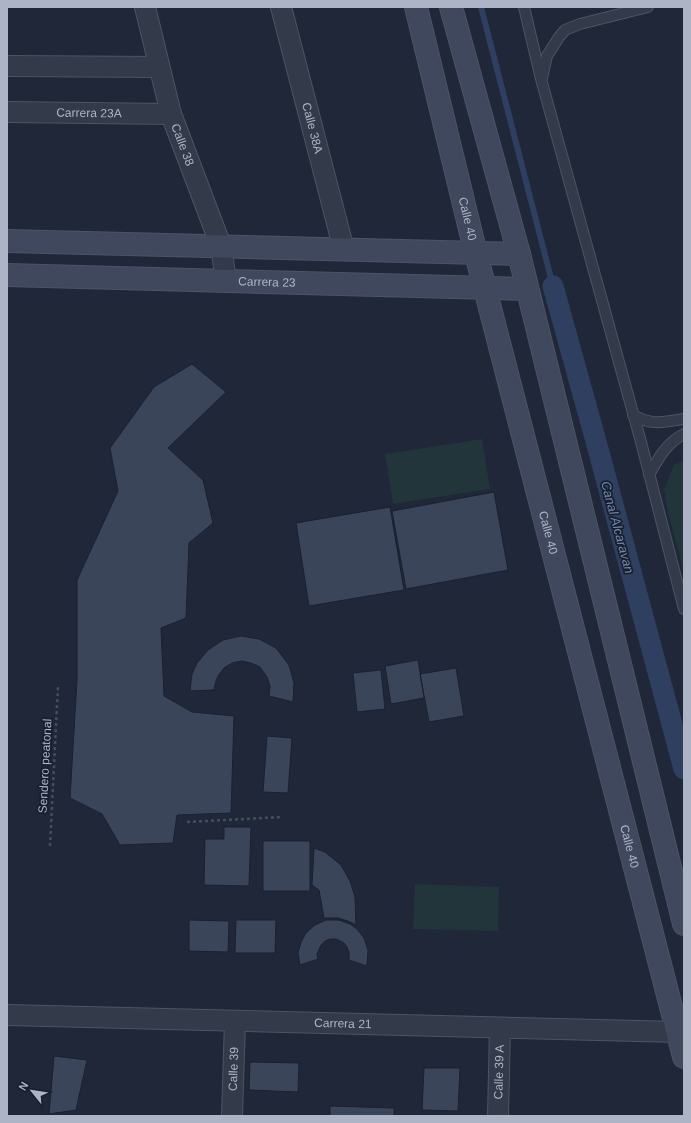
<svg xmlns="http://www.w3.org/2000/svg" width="691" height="1123" font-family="Arial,sans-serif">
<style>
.green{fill:#21353a}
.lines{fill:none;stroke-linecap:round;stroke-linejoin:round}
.stream{stroke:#2f3f60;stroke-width:6}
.canal{stroke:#2f3f60;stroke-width:21}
.building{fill:#3a4559;stroke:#1a2130}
.lane-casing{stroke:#4d5464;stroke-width:12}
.street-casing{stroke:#4d5464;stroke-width:22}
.secondary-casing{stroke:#4d5464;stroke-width:24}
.path{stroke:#3e5257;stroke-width:2.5;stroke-dasharray:3 3;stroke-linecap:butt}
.lane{stroke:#333a49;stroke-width:10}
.street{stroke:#333a49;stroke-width:20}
.secondary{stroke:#40485d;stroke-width:22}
.labels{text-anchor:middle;stroke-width:3.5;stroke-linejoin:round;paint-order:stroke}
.street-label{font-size:12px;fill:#adb4c6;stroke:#181f2e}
.water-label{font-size:13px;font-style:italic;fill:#7387b1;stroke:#181f2e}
</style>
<rect width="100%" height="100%" fill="#1f2739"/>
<path class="green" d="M482 439 490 489 393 504 385 454Z
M684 460V572L668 513 664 489 674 465Z
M415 884 499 887 498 931 413 929Z"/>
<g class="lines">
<path class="stream" d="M481 7 553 286"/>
<path class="canal" d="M553 286 597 445 684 769"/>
</g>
<path class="building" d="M192 364 226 392 168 448 203 480 213 523 189 543 186 618 161 628 164 696 192 712 234 716 231 813 177 815 173 843 120 845 102 814 70 798 77 680V580L118 491 110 448 154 387Z
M494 492 508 570 406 589 392 511Z
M390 507 404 590 309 606 296 523Z
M241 636 259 639 276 648 289 665 294 683 293 702 269 696 270 686 267 677 260 667 251 663 242 661 232 663 224 668 218 676 216 681 214 690 190 691 192 674 197 663 208 650 223 640Z
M418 660 424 698 391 704 385 666Z
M456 668 464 716 429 722 420 674Z
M381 670 385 709 357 712 353 673Z
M267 736 292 738 288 793 263 792Z
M224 827H251L249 886 204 885 205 839H224Z
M263 841H310V891H263Z
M314 848 325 852 341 865 350 881 355 897 356 925 348 921 338 918H324L319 890 312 885Z
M189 920 229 921 228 952 189 951Z
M236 920H276L275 953H235Z
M326 920H339L350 924 357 929 364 938 368 950 367 966 349 960V952L347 947 344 943 336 939H330L325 941 321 945 317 954 318 959 300 965 298 953 301 942 306 933 315 925Z
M54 1056 87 1060 76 1110 49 1114Z
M250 1062 299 1063 298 1092 249 1090Z
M424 1068H460L458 1111 422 1110Z
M330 1106 394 1108V1116H330Z"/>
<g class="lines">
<g class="lane-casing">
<path id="lane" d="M524 7 541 79 641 442 684 609
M542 78 547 56 559 37 565 30 580 24 648 7
M633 415C653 426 662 422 684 419
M649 475C658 459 666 443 684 434"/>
</g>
<g class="street-casing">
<g id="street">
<path id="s1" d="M145 7 171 114 221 246 226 281"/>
<path id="s2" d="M281 7 344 250"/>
<path d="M7 66 159 67"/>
<path id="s3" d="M7 112 171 114"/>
<path id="s4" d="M7 1015 678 1032 684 1031"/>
<path id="s5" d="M232 1116 235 1021"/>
<path id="s6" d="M498 1116 500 1028"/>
</g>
</g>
<g class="secondary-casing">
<g id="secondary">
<path id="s7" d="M416 7 476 254 684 1057"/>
<path d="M451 7 519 254 684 924"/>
<path d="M7 241 519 254"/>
<path id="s8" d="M7 275 527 289"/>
</g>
</g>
<path class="path" d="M187 822 281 817
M50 846 58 686"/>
<use href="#lane" class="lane"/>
<use href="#street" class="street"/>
<use href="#secondary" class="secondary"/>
</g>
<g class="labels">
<g class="street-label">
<text dy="4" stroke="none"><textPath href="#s3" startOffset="82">Carrera 23A</textPath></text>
<text dy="4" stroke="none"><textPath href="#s2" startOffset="125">Calle 38A</textPath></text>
<text dy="4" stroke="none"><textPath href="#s1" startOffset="143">Calle 38</textPath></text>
<text dy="4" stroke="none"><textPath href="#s7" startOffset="218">Calle 40</textPath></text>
<text dy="4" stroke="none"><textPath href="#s8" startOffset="260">Carrera 23</textPath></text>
<text dy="4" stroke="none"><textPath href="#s7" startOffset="542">Calle 40</textPath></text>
<text transform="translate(45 766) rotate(-87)" y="4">Sendero peatonal</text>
<text dy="4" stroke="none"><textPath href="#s7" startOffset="866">Calle 40</textPath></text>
<text dy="4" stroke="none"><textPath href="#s4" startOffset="336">Carrera 21</textPath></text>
<text dy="4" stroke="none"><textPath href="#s5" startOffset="47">Calle 39</textPath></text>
<text dy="4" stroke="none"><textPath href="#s6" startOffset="44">Calle 39 A</textPath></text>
</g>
<g class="water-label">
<text transform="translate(618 527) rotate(75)" y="5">Canal Alcaravan</text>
</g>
</g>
<rect width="691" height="1123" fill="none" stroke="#adb4c6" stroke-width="16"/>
<g transform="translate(32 1091) rotate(300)" stroke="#181f2e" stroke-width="3" paint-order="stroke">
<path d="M0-3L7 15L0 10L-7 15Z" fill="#adb4c6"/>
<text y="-6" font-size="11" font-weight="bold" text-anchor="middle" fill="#adb4c6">N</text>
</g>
</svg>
